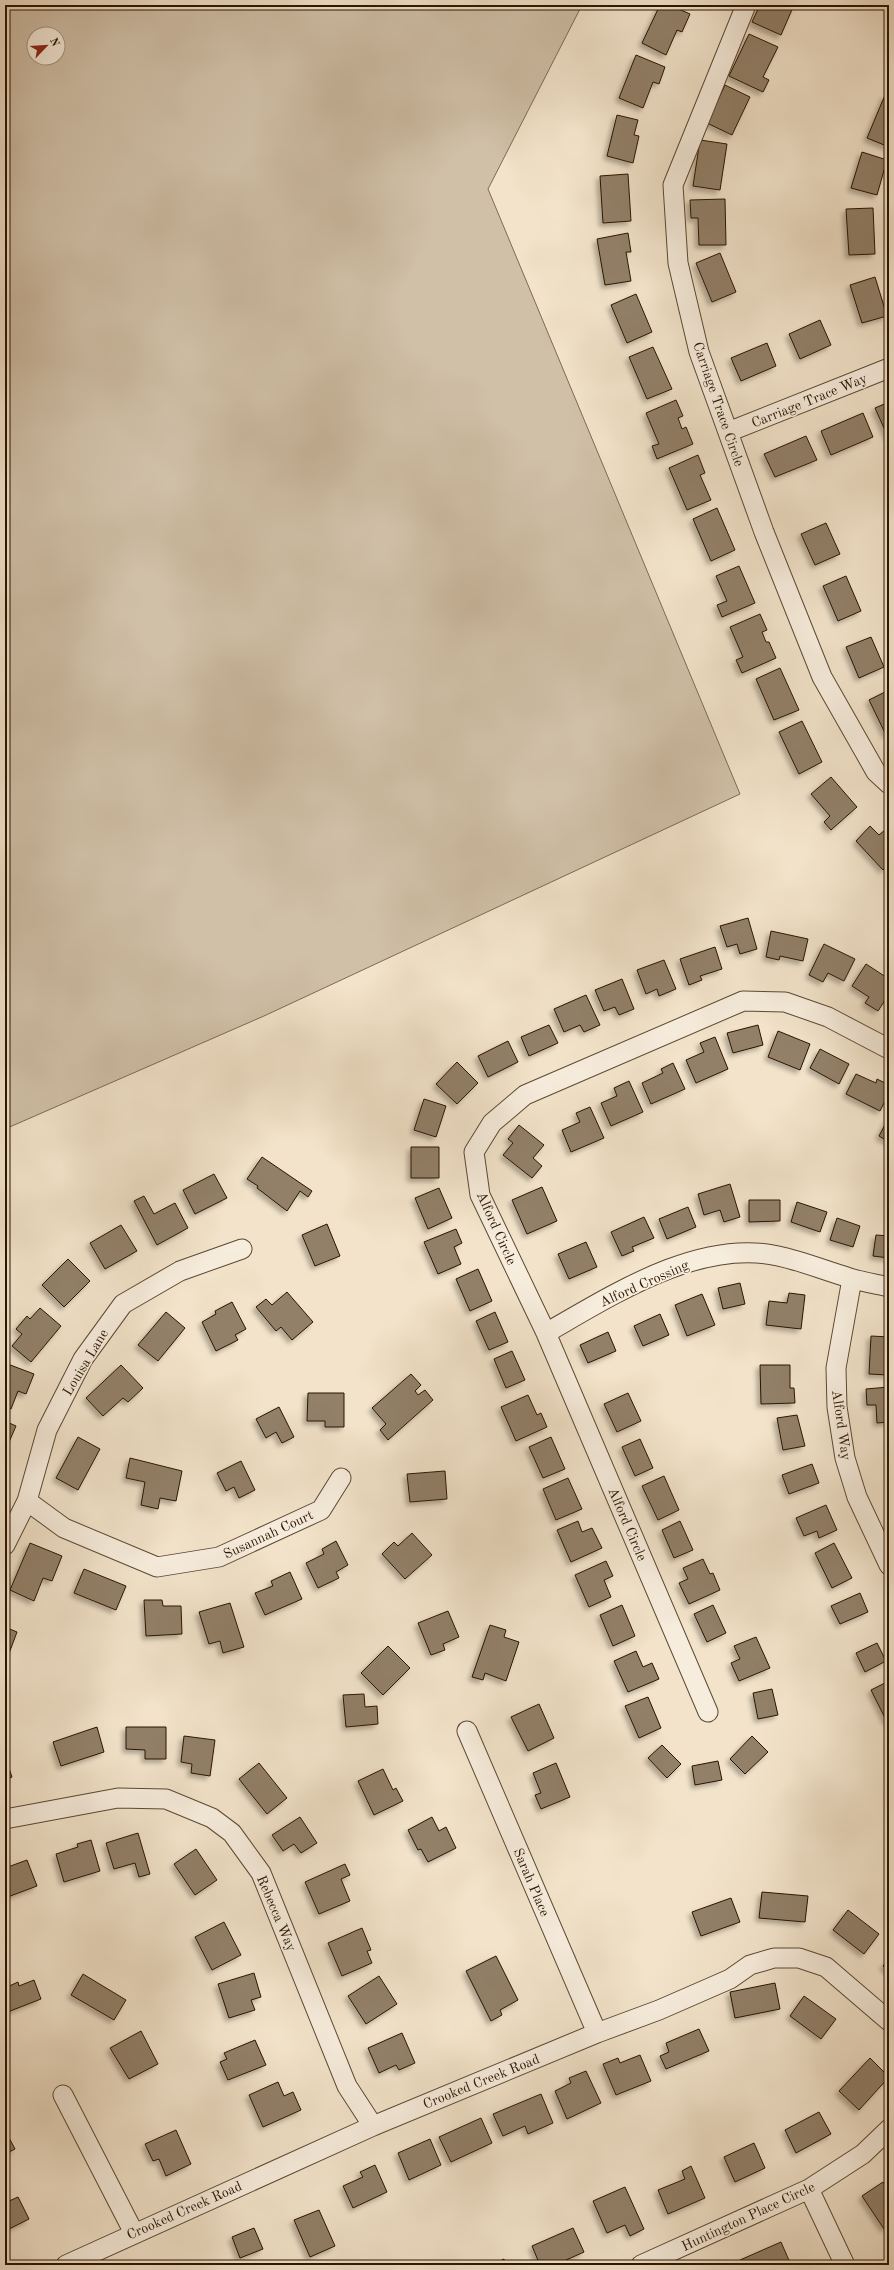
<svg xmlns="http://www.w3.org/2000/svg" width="894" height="2270" font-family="'Old Standard TT',serif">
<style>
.green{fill:#d0c0a8;stroke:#7d6a54;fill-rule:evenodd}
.building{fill:#928069;stroke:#2a1500;filter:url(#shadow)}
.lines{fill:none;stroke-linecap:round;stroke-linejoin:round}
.minor-casing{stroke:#5c4832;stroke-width:21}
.minor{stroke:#f7eddd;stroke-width:19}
.labels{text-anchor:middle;stroke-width:3.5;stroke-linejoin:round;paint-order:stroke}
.street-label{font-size:14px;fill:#2a1500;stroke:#f7eddd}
</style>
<defs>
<filter id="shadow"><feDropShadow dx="-3.5" dy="3.5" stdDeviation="2" flood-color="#0004"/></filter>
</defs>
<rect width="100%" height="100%" fill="#f2e3ca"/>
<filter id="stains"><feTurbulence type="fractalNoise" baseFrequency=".005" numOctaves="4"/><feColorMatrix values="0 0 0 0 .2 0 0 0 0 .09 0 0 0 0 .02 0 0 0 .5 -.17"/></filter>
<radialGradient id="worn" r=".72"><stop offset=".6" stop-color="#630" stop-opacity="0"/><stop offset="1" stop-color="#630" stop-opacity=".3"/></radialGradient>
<path class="green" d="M5 5H582L488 189 740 794 264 1016 5 1129ZM34 34H58V58H34Z"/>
<path class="building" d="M660 5H670L690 14 682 32 677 30 666 55 642 43Z
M760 5 765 7 766 5H794L781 35 752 22Z
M749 34 778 47 763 77 769 80 763 92 729 76Z
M636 55 665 67 659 84 653 82 643 108 619 98Z
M725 85 750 97 732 135 707 123Z
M885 95 889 97V147L867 138Z
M617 115 638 120 634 135 639 136 633 163 607 156Z
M700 140 727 144 720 190 693 186Z
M862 152 887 160 877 195 851 188Z
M628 174 631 221 603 223 600 176Z
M725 199 726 245H699L698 218H691L690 200Z
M873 208 875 254 849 255 846 209Z
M628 233 631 252H626L631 281 605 285 597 239Z
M720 253 736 292 712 302 696 263Z
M875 277 887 316 862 323 850 285Z
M636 294 652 332 627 343 611 305Z
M820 320 831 345 800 359 789 334Z
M767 343 776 366 741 381 731 358Z
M653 347 672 389 647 399 629 357Z
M676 400 683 416 678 418 682 429 686 427 693 444 657 459 652 446 659 444 646 413Z
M889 402V437H888L875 408Z
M863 413 873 437 831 455 821 431Z
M806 436 817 460 775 477 764 454Z
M698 455 705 473 700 475 711 500 687 510 669 468Z
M717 508 735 550 711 561 693 519Z
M826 523 840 554 815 565 801 534Z
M739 566 755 603 722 617 717 605 727 601 716 576Z
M846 576 861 611 838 621 823 586Z
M760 614 767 630 762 632 766 642H769L776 658 742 673 736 660 743 657 730 627Z
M871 637 884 667 859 678 846 647Z
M780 668 799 710 774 720 756 679Z
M889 690V733L886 735 869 700Z
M802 721 822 762 799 774 779 732Z
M831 777 857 807 831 830 824 822 830 816 811 794Z
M870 826 879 835 885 830 889 834V864L883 870 856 841Z
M748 918 757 949 740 954 737 944 727 947 720 926Z
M771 931 808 939 803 961 780 956 779 960 766 957Z
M824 944 855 959 844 981 828 973 823 982 809 975Z
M715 947 722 969 700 976 702 980 689 985 680 959Z
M664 960 676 989 659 996 657 989 646 994 637 970Z
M866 964 889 979V994L878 1011 865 1003 869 997 852 986Z
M622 979 634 1009 619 1015 615 1007 604 1011 595 990Z
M586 995 600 1025 584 1032 580 1025 564 1032 554 1009Z
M549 1025 558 1043 529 1056 521 1037Z
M758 1025 763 1045 733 1053 727 1033Z
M778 1031 810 1044 800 1070 768 1057Z
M715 1037 728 1069 696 1083 686 1060 704 1052 700 1043Z
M508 1041 518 1062 488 1077 478 1056Z
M820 1049 849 1064 839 1084 810 1068Z
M457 1062 478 1083 457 1104 436 1084Z
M673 1063 685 1089 651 1104 642 1083 663 1073 661 1069Z
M856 1074 876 1083 877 1079 889 1085V1093L880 1111 846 1094Z
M629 1081 643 1112 611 1126 601 1103 617 1096 614 1088Z
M424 1099 446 1106 436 1137 414 1130Z
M590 1107 604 1138 571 1152 562 1130 580 1122 576 1113Z
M889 1117V1142L879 1136Z
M519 1125 544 1145 533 1158 542 1166 532 1178 503 1155 513 1143 508 1139Z
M411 1147H439V1178H411Z
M262 1157 312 1191 308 1197 300 1191 287 1211 257 1188 258 1186 247 1179Z
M214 1174 227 1198 195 1214 183 1190Z
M730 1184 740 1217 724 1222 720 1210 704 1215 698 1194Z
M542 1187 557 1221 527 1234 512 1200Z
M439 1188 452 1218 428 1229 415 1198Z
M144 1196 154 1214 175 1203 188 1228 157 1245 134 1201Z
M749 1200H780V1221L749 1222Z
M797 1202 827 1212 820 1232 791 1222Z
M688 1207 696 1227 667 1239 659 1219Z
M644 1217 654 1238 632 1247 634 1251 622 1256 611 1232Z
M837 1218 860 1226 853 1247 830 1240Z
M327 1224 340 1256 315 1266 302 1235Z
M121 1225 137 1251 105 1269 90 1243Z
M456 1229 462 1243 454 1247 461 1264 438 1274 424 1242Z
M876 1235 889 1236V1258L873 1256Z
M586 1242 597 1267 569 1279 558 1254Z
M68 1259 90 1281 64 1307 42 1285Z
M478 1269 492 1301 470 1311 456 1279Z
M740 1283 745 1304 723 1309 718 1288Z
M287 1292 313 1322 292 1340 281 1327 276 1331 256 1307 266 1299 272 1305Z
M789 1293 805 1295 801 1329 766 1325 769 1301 787 1303Z
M702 1294 715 1325 687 1336 675 1305Z
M232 1302 246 1329 235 1335 238 1340 216 1351 202 1322 216 1314 215 1311Z
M40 1308 61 1326 31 1362 12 1346 22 1334 16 1329 27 1316 30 1319Z
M166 1312 185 1328 158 1361 138 1345Z
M495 1312 508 1342 489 1350 476 1321Z
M660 1314 669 1335 643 1346 634 1326Z
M608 1332 616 1351 588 1363 580 1345Z
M871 1336 889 1337V1375L869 1374Z
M512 1351 525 1380 506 1388 494 1359Z
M5 1363 34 1374 26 1394 18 1391 11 1409 5 1407Z
M121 1365 143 1388 128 1402 123 1398 103 1416 86 1398Z
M760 1365H790V1388H794L795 1403 761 1404Z
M411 1374 421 1385 415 1391 418 1395 425 1390 433 1400 388 1440 380 1430 386 1424 372 1408Z
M889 1387V1422L877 1423 876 1405H867L866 1389Z
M308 1393H344V1427H325V1421H307Z
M628 1393 641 1421 617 1432 604 1404Z
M528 1395 537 1415 541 1413 547 1427 516 1441 501 1407Z
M279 1407 294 1437 282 1443 276 1432 266 1438 256 1419Z
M797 1415 805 1446 783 1450 777 1418Z
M5 1421 16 1426 9 1442 5 1440Z
M78 1437 100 1449 78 1490 56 1478Z
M551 1437 565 1469 543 1478 529 1447Z
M640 1439 653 1468 635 1476 622 1447Z
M130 1458 182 1471 176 1501 160 1498 158 1509 141 1505 145 1482 126 1478Z
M241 1461 255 1490 239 1498 234 1487 226 1491 217 1473Z
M812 1464 819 1483 789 1494 782 1475Z
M445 1471 447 1499 410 1502 407 1474Z
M664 1476 679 1510 658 1520 642 1486Z
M568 1478 582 1509 556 1520 543 1489Z
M826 1505 837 1530 819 1538 817 1531 804 1536 796 1518Z
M578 1521 582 1532 592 1528 602 1548 571 1562 557 1530Z
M680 1521 693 1550 674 1558 662 1530Z
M412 1533 432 1555 405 1579 382 1554 394 1542 398 1546Z
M336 1541 348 1565 336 1572 339 1578 318 1588 306 1563 324 1554 322 1549Z
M30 1543 62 1556 52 1581 43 1578 34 1601 10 1590Z
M834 1543 852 1578 832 1588 815 1553Z
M703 1559 710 1574 713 1573 720 1590 689 1604 679 1583 688 1579 683 1568Z
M606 1561 613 1576 604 1580 611 1597 589 1607 575 1575Z
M84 1569 126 1586 116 1610 74 1593Z
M290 1572 302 1599 265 1615 255 1593 273 1586 271 1581Z
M860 1593 868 1612 840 1624 831 1606Z
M144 1600H162L163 1606H181L182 1634 146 1636Z
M230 1603 244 1647 223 1653 220 1641 209 1644 199 1612Z
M622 1605 635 1636 613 1646 600 1615Z
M713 1605 726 1633 707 1642 694 1614Z
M448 1611 459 1637 443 1644 445 1650 431 1655 418 1623Z
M490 1625 506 1630 504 1637 519 1642 506 1681 485 1673 483 1680 472 1677Z
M5 1627 17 1632 5 1664Z
M756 1637 770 1668 739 1681 731 1663 740 1659 734 1646Z
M877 1643 886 1661 865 1672 856 1653Z
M388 1646 410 1668 383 1695 361 1673Z
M636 1651 643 1667 652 1663 659 1679 628 1692 614 1661Z
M889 1681V1721L887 1722 871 1690Z
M772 1689 778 1715 758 1719 753 1693Z
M364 1694 365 1707 377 1706 378 1724 346 1727 343 1695Z
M648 1697 661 1728 639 1738 625 1706Z
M539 1704 554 1738 528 1751 511 1717Z
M97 1727 104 1752 61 1766 53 1742Z
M126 1727H166V1759H145V1750L126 1749Z
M184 1736 215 1740 210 1776 191 1773 192 1764 181 1762Z
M752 1736 768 1752 745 1774 730 1759Z
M662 1745 681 1764 667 1778 648 1758Z
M5 1757 12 1777 5 1780Z
M718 1761 722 1780 695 1785 692 1766Z
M259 1763 287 1798 267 1814 239 1779Z
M556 1763 570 1797 541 1809 535 1795 541 1793 533 1773Z
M383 1769 393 1790 396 1788 403 1801 374 1815 358 1781Z
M300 1817 317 1843 301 1853 294 1844 283 1851 272 1835Z
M432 1817 439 1831 446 1827 456 1848 428 1862 421 1849 418 1850 408 1830Z
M138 1833 150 1874 139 1877 135 1863 114 1869 106 1843Z
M91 1840 100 1871 64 1882 56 1854 78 1847 77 1844Z
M196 1849 217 1880 195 1895 174 1864Z
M27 1860 37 1886 5 1898V1861L8 1867Z
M345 1864 350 1875 341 1879 350 1901 319 1914 305 1882Z
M762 1892 808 1896 805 1922 759 1918Z
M731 1898 740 1922 701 1936 692 1912Z
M848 1910 879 1934 864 1954 833 1930Z
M224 1922 241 1955 212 1970 195 1937Z
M362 1928 371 1950 367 1951 372 1963 342 1976 328 1943Z
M496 1956 518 2000 500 2010 502 2015 491 2021 466 1971Z
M889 1959V1972L883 1966Z
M254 1973 261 1997 251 2000 255 2010 229 2018 218 1984Z
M83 1974 126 2000 114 2020 71 1995Z
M379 1976 397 2004 366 2024 348 1996Z
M34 1980 41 1999 5 2013V1988L18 1982 19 1986Z
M775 1983 780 2009 735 2018 730 1992Z
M804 1996 836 2019 821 2039 790 2016Z
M699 2029 709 2051 666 2069 660 2056 669 2052 666 2043Z
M141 2031 158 2064 129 2079 110 2048Z
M402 2033 415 2063 399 2070 396 2065 379 2073 368 2048Z
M255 2040 266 2065 228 2080 220 2062 227 2059 224 2053Z
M640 2055 651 2081 616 2095 603 2064 618 2058 620 2063Z
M870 2058 889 2077 859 2110 839 2091Z
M586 2071 601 2103 567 2119 555 2091 571 2083 569 2078Z
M278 2082 284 2096 293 2092 301 2110 263 2127 249 2095Z
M541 2094 553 2123 528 2134 525 2126 503 2136 493 2114Z
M819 2112 831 2134 796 2153 785 2130Z
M481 2118 492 2143 451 2162 439 2137Z
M5 2130 15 2149 5 2154Z
M176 2130 191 2164 166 2176 159 2159 153 2161 145 2144Z
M430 2139 441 2165 409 2180 398 2153Z
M754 2143 765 2168 735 2182 724 2157Z
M375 2165 387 2192 353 2208 343 2186 363 2177 360 2172Z
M691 2166 705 2198 668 2214 658 2190 685 2179 682 2171Z
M883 2182 889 2190V2226L884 2229 862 2196Z
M625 2187 644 2229 630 2236 625 2225 607 2233 593 2201Z
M18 2197 29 2219 5 2231V2203Z
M319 2210 335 2246 310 2257 294 2220Z
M254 2228 263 2249 240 2258 232 2237Z
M573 2228 584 2252 555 2265H540L532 2246Z
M781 2242 791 2265H742L740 2260Z
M504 2259 506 2265H492Z"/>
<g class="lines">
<g class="minor-casing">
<path id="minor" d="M746 5 673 185 678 263 699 352 764 532 822 677 876 772 889 784
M728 432 889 368
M852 1279 836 1368 837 1407 845 1458 857 1497 889 1565
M546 1333C611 1296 699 1238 778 1256 802 1261 826 1271 850 1278 863 1282 876 1284 889 1287
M27 1501 64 1528 157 1567 219 1557 321 1510 341 1478
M5 1545 27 1501 47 1430 83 1359 123 1304 180 1271 242 1249
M708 1712 546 1333 480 1195 474 1152 492 1123 525 1095 743 1001 785 1002 828 1017 889 1049
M467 1731 597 2033
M5 1819 118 1798 166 1799 212 1818 232 1833 261 1873 347 2086 373 2126
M63 2095 134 2233
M809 2189 844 2263
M66 2265 373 2126 597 2033 659 2010 730 1979 750 1965 774 1958H799L826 1967 889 2021
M641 2265 809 2189 863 2154 889 2129"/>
</g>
<use href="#minor" class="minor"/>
</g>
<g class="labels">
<g class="street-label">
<text transform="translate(809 400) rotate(-22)" y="5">Carriage Trace Way</text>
<text transform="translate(719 404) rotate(71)" y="5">Carriage Trace Circle</text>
<text transform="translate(497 1228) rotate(66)" y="5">Alford Circle</text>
<text transform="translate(644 1283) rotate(-24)" y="5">Alford Crossing</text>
<text transform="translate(85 1362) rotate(-59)" y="5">Louisa Lane</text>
<text transform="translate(842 1425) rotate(82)" y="5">Alford Way</text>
<text transform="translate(628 1524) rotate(67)" y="5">Alford Circle</text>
<text transform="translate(268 1534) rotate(-25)" y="5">Susannah Court</text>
<text transform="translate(532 1882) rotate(67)" y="5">Sarah Place</text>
<text transform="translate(277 1913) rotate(67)" y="5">Rebecca Way</text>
<text transform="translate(481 2081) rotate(-22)" y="5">Crooked Creek Road</text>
<text transform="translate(184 2210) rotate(-24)" y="5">Crooked Creek Road</text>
<text transform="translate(748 2216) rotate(-25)" y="5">Huntington Place Circle</text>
</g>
</g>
<rect width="894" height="2270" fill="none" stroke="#f2e3ca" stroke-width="20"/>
<rect x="6" y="6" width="882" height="2258" fill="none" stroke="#2a1500" stroke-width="2"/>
<rect x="10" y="10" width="874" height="2250" fill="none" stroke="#2a1500"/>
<g transform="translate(46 46) rotate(65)"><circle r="19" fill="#f7eddd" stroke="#a59785"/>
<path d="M0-3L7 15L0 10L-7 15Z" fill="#8f2418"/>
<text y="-6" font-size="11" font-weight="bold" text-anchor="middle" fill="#2a1500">N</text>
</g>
<rect width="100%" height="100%" filter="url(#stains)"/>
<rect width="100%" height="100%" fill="url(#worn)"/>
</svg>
